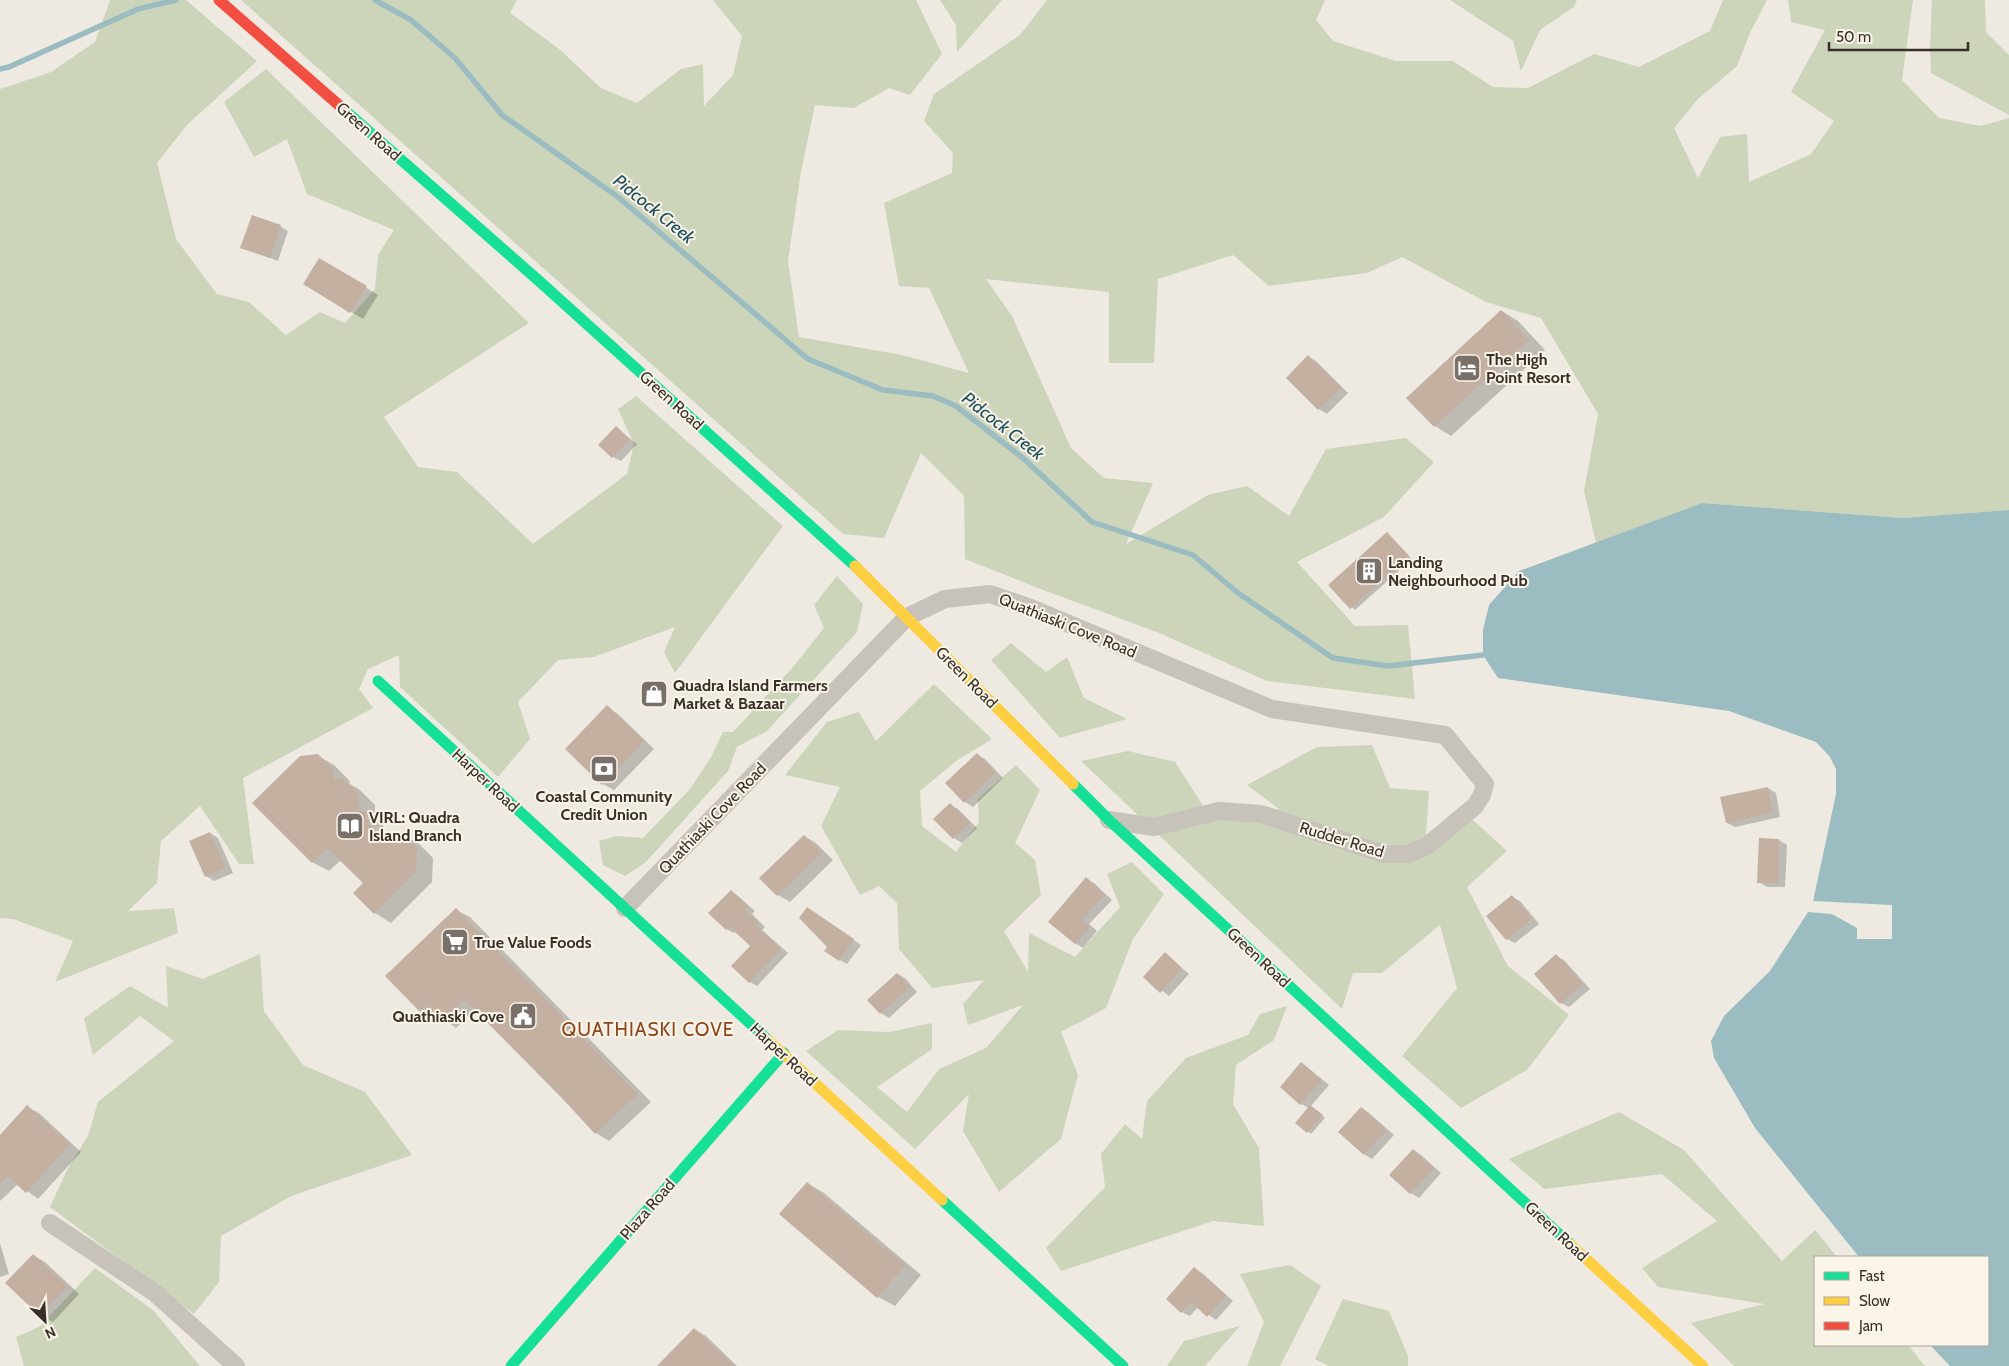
<svg xmlns="http://www.w3.org/2000/svg" width="2009" height="1366" font-family="Cabin,sans-serif">
<style>
.green{fill:#ccd5ba}
.water{fill:#9bbcc0}
.pier{fill:#eeeae1}
.shadow{fill:#0003}
.lines{fill:none;stroke-linecap:round;stroke-linejoin:round}
.stream{stroke:#9bbcc0;stroke-width:5.5}
.building{fill:#c3b0a1}
.street{stroke:#c7c2ba;stroke-width:18}
.fast{stroke:#16e098;stroke-width:11}
.slow{stroke:#ffcf43;stroke-width:11}
.jam{stroke:#f24e42;stroke-width:11}
.labels{text-anchor:middle;stroke-width:4;stroke-linejoin:round;paint-order:stroke}
.street-label{font-size:16px;fill:#382f28;stroke:#fbf4e8}
.poi-label{font-size:16px;font-weight:bold;fill:#382f28;stroke:#fbf4e8;text-anchor:start}
.water-label{font-size:18px;font-style:italic;fill:#1a505d;stroke:#fbf4e8}
.quarter-label{font-size:19px;letter-spacing:1px;fill:#8c451b;stroke:#fbf4e8}
</style>
<rect width="100%" height="100%" fill="#eeeae1"/>
<path class="green" d="M110 0H186L257 61 187 125 157 163 176 239 217 294 249 302 286 335 320 312 345 323 375 289 378 255 394 230 307 194 287 139 254 157 224 102 266 69 529 323 384 417 418 467 457 472 533 544 627 474 634 444 618 409 636 396 783 526 675 673 664 652 675 627 594 657 558 660 518 702 530 739 498 777 400 687 399 655 368 669 359 689 373 708 243 778 254 864H239L200 806 161 841 157 883 128 911 174 908 178 933 55 982 73 941 13 919 0 918V89L51 72 95 42Z
M241 0H517L510 13 558 48 601 88 637 103 681 69 703 64 704 106 733 75 742 36 713 0H916L942 54 910 95 889 88 854 108 815 105 801 172 788 261 799 337 902 355 969 373 929 288 899 286 884 203 952 173 953 153 924 121 934 94 1020 35 1047 0H1325L1316 20 1333 41 1396 61H1453L1493 87 1528 88 1594 54 1639 67 1710 31 1723 0H1767L1750 33 1737 66 1698 99 1674 128 1698 178 1720 137 1747 134 1749 182 1811 154 1834 121 1791 92 1825 30 1791 22 1788 0H1913L1902 80 1939 118 1980 126 2009 118V510L1903 518 1702 503 1596 543 1584 491 1598 414 1541 318 1486 302 1402 257 1367 273 1269 286 1233 255 1158 279 1154 363H1109V292L986 279 1012 316 1071 448 1104 478 1153 483 1126 544 1208 495 1247 486 1289 516 1326 449 1406 438 1434 462 1384 517 1297 562 1355 626 1408 625 1415 699 1267 681 1157 632 1043 590 965 559 964 496 921 453 884 538 843 534Z
M940 0H1002L957 52 956 25Z
M1450 0H1577L1574 7 1540 30 1521 71 1513 41Z
M1932 0H1985L1986 32 2009 55V115L1931 73 1930 48Z
M837 576 863 604 857 632 767 731 737 747 728 771 646 862 625 876 603 865 599 841 616 836 643 838 690 789 711 757 723 732H733L793 667 824 628 814 605Z
M1011 643 1046 672 1067 657 1084 698 1127 719 1060 738 991 660Z
M934 684 992 739 956 761 920 791 922 826 956 852 979 822 978 799 1016 765 1040 790 1015 843 1035 860 1041 895 1004 931 1028 972 1029 933 1075 957 1120 907 1107 874 1132 862 1164 894 1133 939 1106 1008 1061 1032 1078 1075 1061 1139 999 1192 963 1131 969 1094 915 1149 806 1051 838 1030 889 1032 932 1023V1049L877 1087 907 1112 939 1069 986 1048 1023 1005 968 1025 963 1004 984 980 932 988 899 949 897 903 879 886 860 895 821 826 840 787 785 775 827 722 859 712 876 741Z
M1372 745 1390 788 1429 791 1426 835 1473 820 1507 851 1467 887 1508 966 1569 1015 1527 1070 1461 1108 1402 1056 1457 988 1440 925 1382 973H1353L1342 1009 1081 761 1128 751 1175 762 1211 818 1279 809 1247 785 1317 747Z
M260 954 264 1011 303 1065 365 1092 412 1155 291 1196 221 1236 219 1282 194 1314 50 1207 68 1168 88 1136 98 1102 174 1041 140 1016 93 1055 84 1018 130 986 168 1008 166 966 203 979Z
M1287 1006 1274 1040 1236 1065 1233 1104 1259 1148 1264 1226 1213 1221 1061 1271 1046 1248 1105 1187 1101 1154 1125 1124 1142 1139 1147 1101 1186 1058 1248 1035 1260 1014Z
M1619 1112 1684 1150 1782 1261 1815 1230 1837 1257H1815V1345H1908L1925 1366H1734L1691 1323 1764 1304 1658 1287 1642 1268 1717 1221 1662 1174 1544 1189 1509 1159Z
M1290 1265 1321 1286 1280 1366H1247L1264 1322 1240 1274Z
M95 1268 153 1310 200 1366H24L16 1337 39 1327Z
M1343 1299 1389 1311 1408 1356V1366H1329L1315 1359Z
M1240 1326 1205 1366H1167L1184 1341Z"/>
<path class="water" d="M1702 503 1903 518 2009 510V1366H1950L1930 1345H1988V1257H1859L1755 1128 1714 1058 1711 1041 1724 1016 1770 971 1812 906 1836 794V769L1830 757 1816 742 1729 711 1498 678 1483 655V630L1489 605 1519 571Z"/>
<path class="pier" d="M1813 901 1892 905V939H1857V928L1832 914 1808 912Z"/>
<path class="shadow" d="M280 226 288 231 278 261 242 247Z
M319 259 378 295 363 319 304 284Z
M1502 311 1518 321 1545 350 1451 436 1435 426 1408 398Z
M1308 357 1316 361 1348 393 1327 414 1319 409 1288 378Z
M616 428 637 444 621 461 613 457Z
M1387 533 1412 559 1355 610 1330 585Z
M607 707 618 714 654 749 614 790 603 784Z
M317 755 334 765 349 780 350 784 360 790 375 805V817L383 824 384 834 401 833 418 843 433 858 432 882 391 923 375 913 364 883 341 860 329 871 312 862Z
M977 755 985 759 1003 778 973 807 965 802 947 783Z
M1768 788 1776 793 1780 817 1735 827 1727 823Z
M950 805 958 809 977 828 962 843 954 838 935 819Z
M210 833 218 838 233 873 214 881 206 876Z
M804 836 816 843 833 860 790 902 778 895 761 878Z
M1779 840 1787 845 1785 887H1767L1759 882Z
M1086 879 1094 883 1112 900 1089 924 1097 931 1083 948 1075 943Z
M731 891 738 896 755 911 752 914 765 927 762 930 788 953 757 986 750 982 752 946 736 931 734 933 726 929Z
M1512 897 1520 901 1539 924 1515 943 1507 939Z
M456 910 470 917 651 1102 609 1141 596 1133 475 1009 456 1028 438 1015 435 1018 421 1011Z
M815 913 861 945 847 964 840 960 829 947Z
M1165 954 1189 974 1169 996 1144 977Z
M1556 956 1564 960 1590 989 1569 1007 1561 1003Z
M898 974 906 979 917 992 889 1018 881 1013 869 1000Z
M1302 1063 1329 1085 1311 1106 1325 1118 1311 1134 1297 1122 1309 1108 1301 1104Z
M27 1107 39 1113 81 1152 38 1199 18 1184 0 1201V1136Z
M1362 1108 1369 1113 1394 1135 1372 1159 1364 1154Z
M1414 1150 1421 1155 1441 1173 1419 1198 1411 1193 1391 1175Z
M807 1183 824 1193 921 1275 895 1306 878 1297 781 1214Z
M0 1243 9 1274 0 1277Z
M33 1255 45 1262 79 1294 53 1322 40 1315Z
M1194 1269 1202 1273 1233 1301 1216 1320 1198 1307 1190 1316 1182 1312Z
M694 1329 706 1336 737 1366H659Z"/>
<g class="lines">
<path class="stream" d="M375 0 411 20 455 58 502 115 618 197 808 359 883 390 933 396 956 406 1024 459 1092 522 1193 555 1238 593 1333 658 1388 666 1483 655
M0 69 9 67 138 9 176 0"/>
</g>
<path class="building" d="M252 215 281 225 270 258 240 248Z
M319 258 367 286 350 313 303 284Z
M1501 310 1529 340 1434 427 1406 398Z
M1308 355 1341 388 1318 410 1286 378Z
M616 426 630 439 612 458 598 445Z
M1387 532 1409 556 1350 609 1328 585Z
M607 705 644 741 602 785 565 749Z
M977 753 996 773 964 803 945 783Z
M318 754 333 769 334 779H343L359 795V806L367 814 368 824 377 833 401 832 417 848 416 872 374 914 353 893 363 883 327 848 312 863 252 803 300 756Z
M1768 787 1772 813 1726 823 1720 797Z
M950 803 970 823 953 839 933 819Z
M210 832 226 868 205 877 189 841Z
M804 835 822 853 777 896 759 878Z
M1759 838 1779 839 1778 883H1757Z
M1086 877 1105 895 1082 919 1090 926 1075 944 1048 922Z
M731 890 748 906 745 909 758 922 756 925 781 949 749 983 731 966 750 946 729 926 726 930 708 913Z
M1512 895 1532 919 1506 940 1486 916Z
M807 907 854 939 839 961 824 951 827 947 799 918Z
M456 908 638 1094 595 1134 562 1098 464 999 442 1021 427 1005 420 1012 385 976Z
M1165 952 1182 968 1160 993 1143 977Z
M1556 954 1583 984 1560 1004 1534 974Z
M897 973 910 987 880 1014 867 1000Z
M1301 1062 1322 1080 1300 1105 1280 1087Z
M27 1105 70 1144 26 1193 7 1176 0 1184V1135Z
M1310 1105 1323 1115 1307 1133 1295 1123Z
M1361 1107 1387 1130 1364 1155 1338 1132Z
M1413 1149 1434 1168 1410 1194 1389 1175Z
M807 1182 905 1265 877 1298 779 1214Z
M33 1254 67 1286 40 1316 5 1283Z
M1194 1267 1226 1295 1207 1317 1191 1302 1181 1313 1166 1299Z
M694 1328 734 1366H657Z"/>
<g class="lines">
<path class="street" d="M625 908 907 617 945 599 990 594 1031 608 1272 709 1445 735 1485 784 1482 795 1475 806 1427 846 1408 854H1384L1261 814 1219 811 1154 827 1109 820
M50 1223 155 1293 236 1366"/>
<path class="fast" d="M341 107 538 280 855 566
M378 681 768 1040
M1073 784 1109 820 1571 1245
M942 1200 1123 1366
M511 1366 784 1053"/>
<path class="slow" d="M855 566 1073 784
M768 1040 942 1200
M1571 1245 1703 1366"/>
<path class="jam" d="M219 0 341 107"/>
</g>
<defs>
<g id="hotel-square" transform="scale(1.4375)"><rect x="-9" y="-9" width="18" height="18" rx="4" fill="#787069" stroke="#fbf4e8"/><path d="M-6-4.5h1.5V1H6V5H4.5V3h-9V5H-6ZM-4 0a1.8 1.8 0 1 1 3.6 0ZM.5 0V-2.5h3Q6-2.5 6 0Z" fill="#fff"/></g>
<g id="building-square" transform="scale(1.4375)"><rect x="-9" y="-9" width="18" height="18" rx="4" fill="#787069" stroke="#fbf4e8"/><path d="M-4-6H4V6H1V3H-1V6H-4ZM-2.5-4.3h1.7v1.8h-1.7ZM.8-4.3h1.7v1.8H.8ZM-2.5-1h1.7V.8h-1.7ZM.8-1h1.7V.8H.8Z" fill="#fff"/></g>
<g id="shop-square" transform="scale(1.4375)"><rect x="-9" y="-9" width="18" height="18" rx="4" fill="#787069" stroke="#fbf4e8"/><path d="M-5-2.5h2.3a2.7 3.5 0 0 1 5.4 0H5L5.5 6h-11ZM-1.5-2.5h3a1.5 2.3 0 0 0-3 0Z" fill="#fff"/></g>
<g id="bank-square" transform="scale(1.4375)"><rect x="-9" y="-9" width="18" height="18" rx="4" fill="#787069" stroke="#fbf4e8"/><path d="M-6-4H6V4H-6ZM0-2.3a2.3 2.3 0 1 0 0 4.6a2.3 2.3 0 1 0 0-4.6Z" fill="#fff"/></g>
<g id="library-square" transform="scale(1.4375)"><rect x="-9" y="-9" width="18" height="18" rx="4" fill="#787069" stroke="#fbf4e8"/><path d="M-6-4Q-3-5.5-.7-3.5V5Q-3 3-6 4ZM6-4Q3-5.5 .7-3.5V5Q3 3 6 4Z" fill="#fff"/></g>
<g id="supermarket-square" transform="scale(1.4375)"><rect x="-9" y="-9" width="18" height="18" rx="4" fill="#787069" stroke="#fbf4e8"/><path d="M-6-5.5h2.5l.6 2H6L4.5 2H-2.5L-4.4-4H-6ZM-1.5 3.2a1.3 1.3 0 1 0 .1 0ZM3 3.2a1.3 1.3 0 1 0 .1 0Z" fill="#fff"/></g>
<g id="civic-square" transform="scale(1.4375)"><rect x="-9" y="-9" width="18" height="18" rx="4" fill="#787069" stroke="#fbf4e8"/><path d="M-.6-6.5H3V-4.5H.6V-3L4-1V1h2V6H-6V1h2V-1L-.6-3ZM-1.2 2.5V6h2.4V2.5Z" fill="#fff"/></g>
</defs>
<g fill-rule="evenodd">
<use href="#hotel-square" x="1467" y="368"/>
<use href="#building-square" x="1369" y="571"/>
<use href="#shop-square" x="654" y="694"/>
<use href="#bank-square" x="604" y="769"/>
<use href="#library-square" x="350" y="826"/>
<use href="#supermarket-square" x="455" y="942"/>
<use href="#civic-square" x="523" y="1016"/>
</g>
<g class="labels">
<g class="street-label">
<text transform="translate(369 131) rotate(41)" y="6">Green Road</text>
<text transform="translate(672 400) rotate(42)" y="6">Green Road</text>
<text transform="translate(1068 625) rotate(22)" y="6">Quathiaski Cove Road</text>
<text transform="translate(967 677) rotate(45)" y="6">Green Road</text>
<text transform="translate(486 780) rotate(43)" y="6">Harper Road</text>
<text transform="translate(712 818) rotate(-46)" y="6">Quathiaski Cove Road</text>
<text transform="translate(1342 839) rotate(17)" y="6">Rudder Road</text>
<text transform="translate(1259 957) rotate(43)" y="6">Green Road</text>
<text transform="translate(784 1054) rotate(43)" y="6">Harper Road</text>
<text transform="translate(647 1209) rotate(-49)" y="6">Plaza Road</text>
<text transform="translate(1557 1231) rotate(43)" y="6">Green Road</text>
</g>
<g class="poi-label">
<text x="1486" y="365">The High<tspan x="1486" dy="18">Point Resort</tspan></text>
<text x="1388" y="568">Landing<tspan x="1388" dy="18">Neighbourhood Pub</tspan></text>
<text x="673" y="691">Quadra Island Farmers<tspan x="673" dy="18">Market &amp; Bazaar</tspan></text>
<text x="604" y="802" text-anchor="middle">Coastal Community<tspan x="604" dy="18">Credit Union</tspan></text>
<text x="369" y="823">VIRL: Quadra<tspan x="369" dy="18">Island Branch</tspan></text>
<text x="474" y="948">True Value Foods</text>
<text x="504" y="1022" text-anchor="end">Quathiaski Cove</text>
</g>
<g class="water-label">
<text transform="translate(654 209) rotate(39)" y="6">Pidcock Creek</text>
<text transform="translate(1003 426) rotate(38)" y="6">Pidcock Creek</text>
</g>
<g class="quarter-label">
<text x="648" y="1036">QUATHIASKI COVE</text>
</g>
</g>
<rect x="1814" y="1256" width="175" height="90" fill="#fbf4e8" stroke="#ada59b"/>
<rect x="1824" y="1272" width="25" height="8" fill="#16e098" stroke="#ada59b"/>
<text x="1859" y="1281" font-size="15" fill="#382f28">Fast</text>
<rect x="1824" y="1297" width="25" height="8" fill="#ffcf43" stroke="#ada59b"/>
<text x="1859" y="1306" font-size="15" fill="#382f28">Slow</text>
<rect x="1824" y="1322" width="25" height="8" fill="#f24e42" stroke="#ada59b"/>
<text x="1859" y="1331" font-size="15" fill="#382f28">Jam</text>
<g transform="translate(45 1321) rotate(155)" stroke="#fbf4e8" stroke-width="4" paint-order="stroke">
<path d="M0-4L9 19L0 12L-9 19Z" fill="#382f28"/>
<text y="-8" font-size="14" font-weight="bold" text-anchor="middle" fill="#382f28">N</text>
</g>
<path d="M1829 42v8h139v-8" fill="none" stroke="#382f28" stroke-width="2.5"/>
<text x="1836" y="42" font-size="15" fill="#382f28" stroke="#fbf4e8" stroke-width="4" paint-order="stroke">50 m</text>
</svg>
